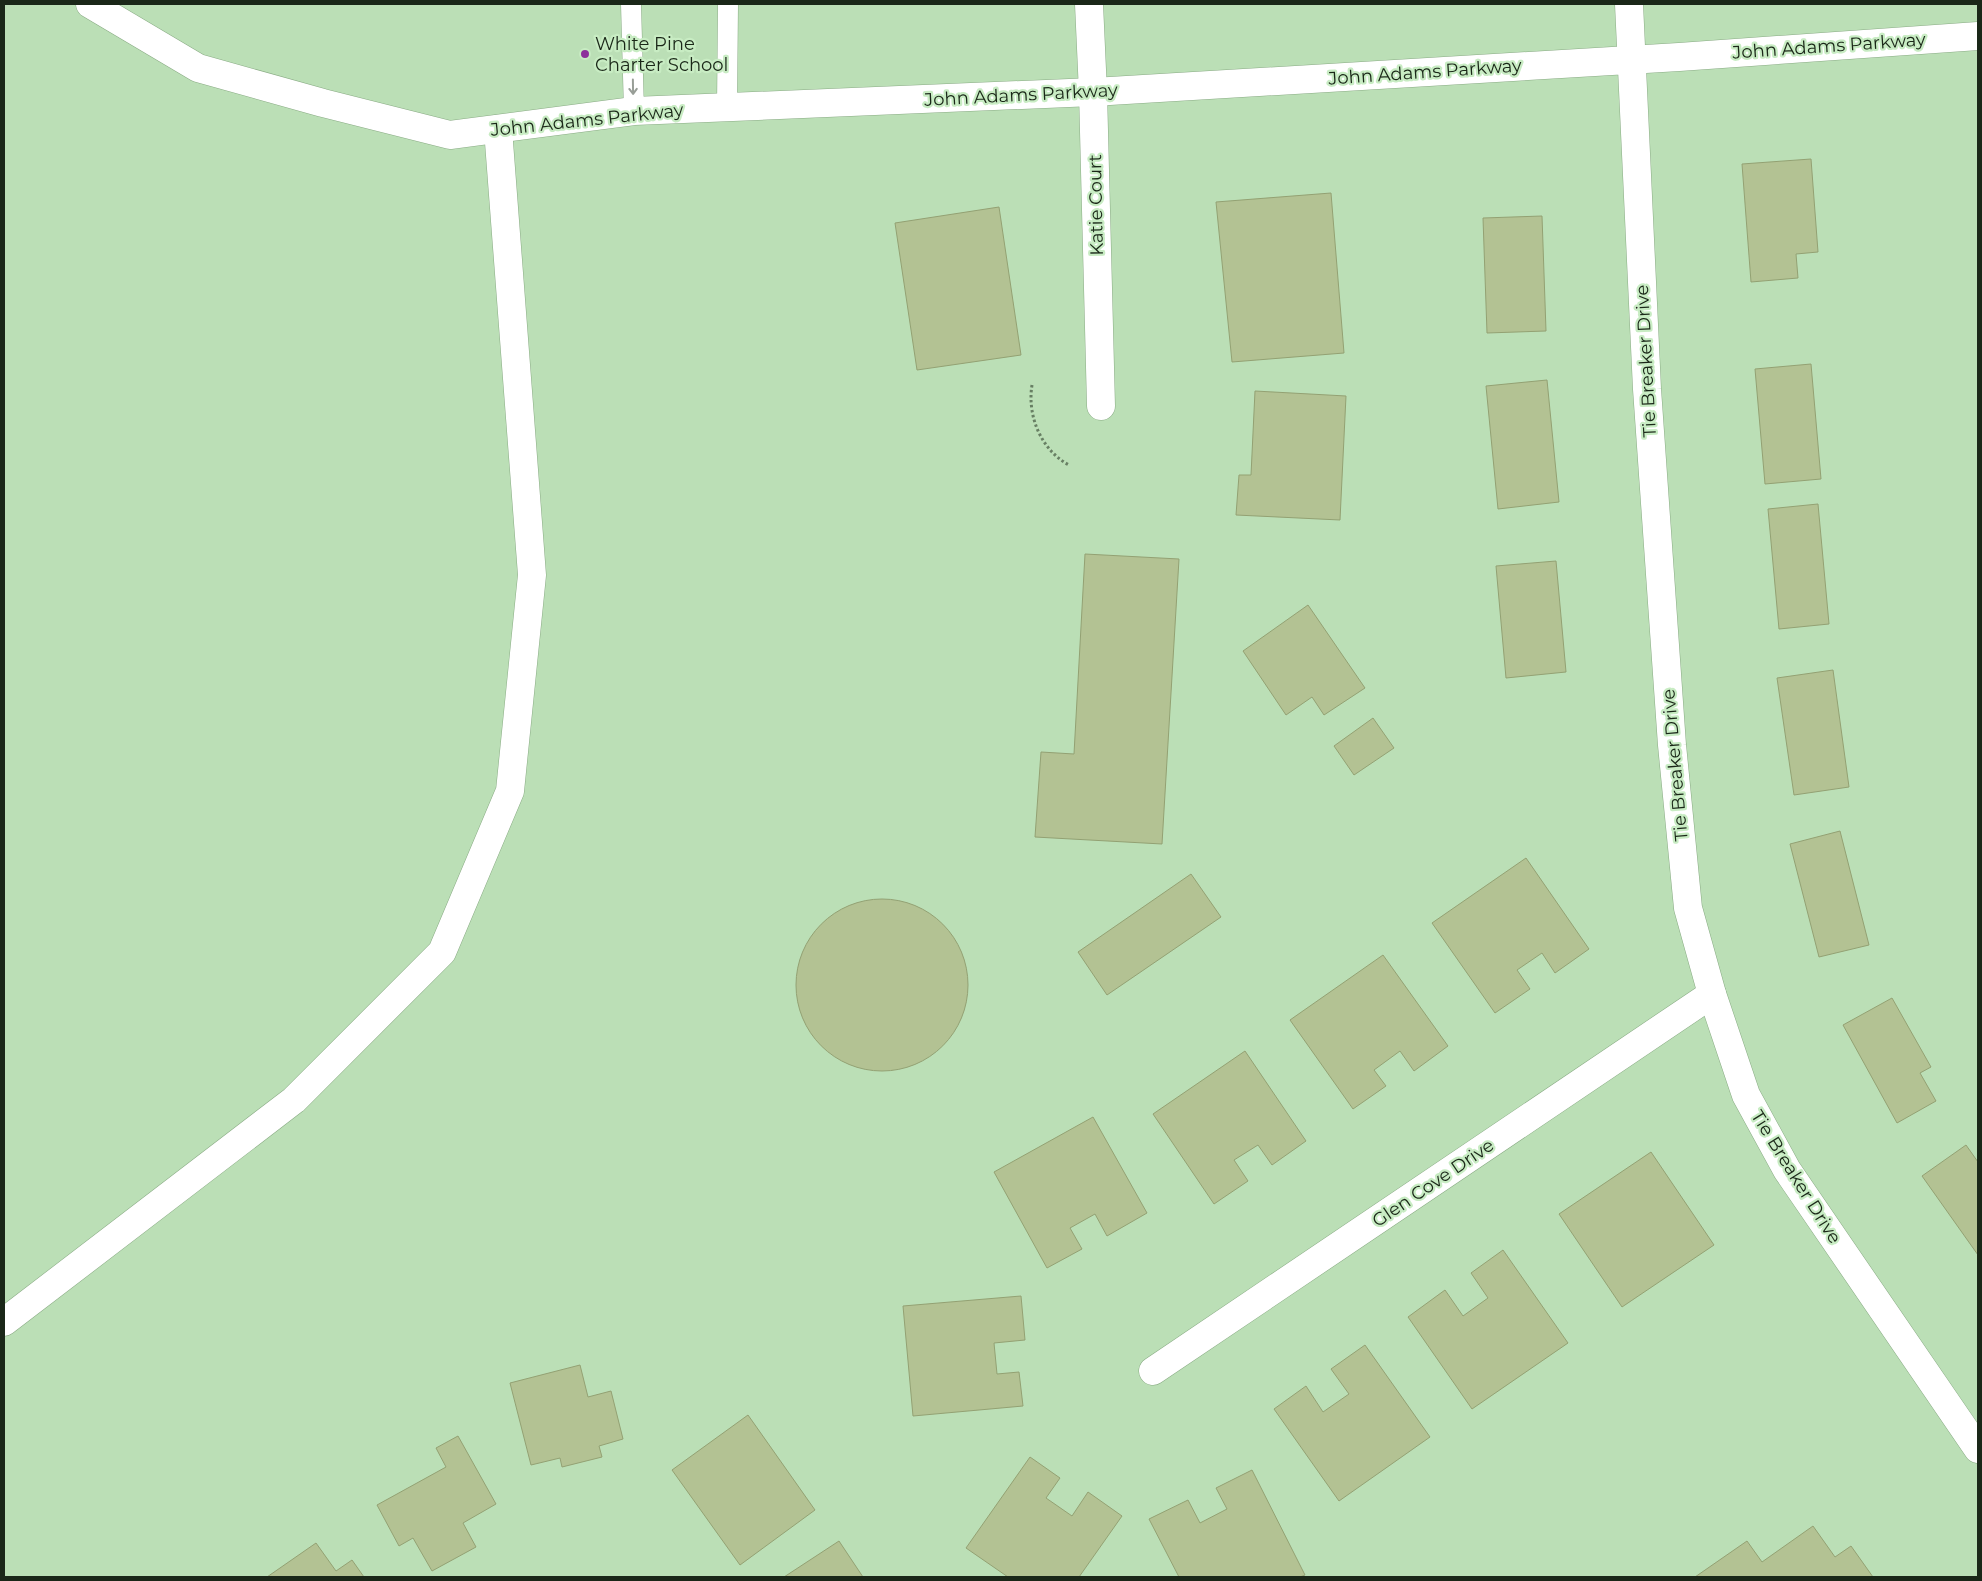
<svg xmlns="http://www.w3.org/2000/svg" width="1982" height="1581" font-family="Montserrat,sans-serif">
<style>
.building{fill:#b3c293;stroke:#93a173}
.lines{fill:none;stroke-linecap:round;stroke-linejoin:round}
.lane-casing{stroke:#89ab84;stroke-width:21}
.street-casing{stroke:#89ab84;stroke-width:29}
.secondary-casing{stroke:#89ab84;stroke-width:29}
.path{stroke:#677f63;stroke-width:3;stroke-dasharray:2.5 2.5;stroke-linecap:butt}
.lane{stroke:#fff;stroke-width:20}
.street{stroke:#fff;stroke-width:28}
.secondary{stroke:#fff;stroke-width:28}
.oneway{stroke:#989e97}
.poi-dot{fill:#8d319b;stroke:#c8ecc3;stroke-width:2}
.labels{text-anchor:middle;stroke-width:4.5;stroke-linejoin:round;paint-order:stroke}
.poi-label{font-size:18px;fill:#1a2718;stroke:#c8ecc3;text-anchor:start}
.street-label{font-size:18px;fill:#1a2718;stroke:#c8ecc3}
</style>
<rect width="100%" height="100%" fill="#bbdfb6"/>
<path class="building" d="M1811 159 1818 252 1796 254 1798 278 1751 282 1742 164Z
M1331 193 1344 353 1232 362 1216 202Z
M999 207 1021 355 917 370 895 223Z
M1542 216 1546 331 1487 333 1483 218Z
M1811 364 1821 479 1765 484 1755 369Z
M1547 380 1559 502 1498 509 1486 386Z
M1255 391 1346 396 1340 520 1236 515 1239 475H1251Z
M1818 504 1829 624 1779 629 1768 509Z
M1085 554 1179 559 1162 844 1035 837 1041 752 1074 754Z
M1556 561 1566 672 1506 678 1496 566Z
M1308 605 1365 688 1324 715 1312 697 1286 715 1243 651Z
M1833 670 1849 787 1794 795 1777 678Z
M1373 718 1394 748 1354 775 1334 746Z
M1840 831 1869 945 1819 957 1790 844Z
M1526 858 1589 949 1555 973 1542 953 1517 970 1530 989 1495 1013 1432 923Z
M1191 874 1221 917 1107 995 1078 952Z
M796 985a86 86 0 1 1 172 0a86 86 0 1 1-172 0Z
M1383 955 1448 1046 1414 1071 1400 1051 1374 1070 1386 1086 1353 1109 1290 1020Z
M1892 998 1931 1067 1920 1073 1936 1101 1897 1123 1843 1025Z
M1245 1051 1306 1141 1272 1165 1258 1145 1234 1160 1248 1181 1214 1204 1153 1114Z
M1093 1117 1147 1213 1107 1236 1095 1214 1070 1228 1082 1249 1047 1268 994 1172Z
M1966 1145 1978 1162V1255L1922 1176Z
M1651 1152 1714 1245 1622 1307 1559 1214Z
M1503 1250 1568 1343 1472 1409 1408 1317 1445 1290 1463 1316 1488 1298 1471 1273Z
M1021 1296 1025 1340 994 1343 997 1374 1019 1372 1023 1406 913 1416 903 1306Z
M1365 1345 1430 1437 1339 1501 1274 1409 1306 1386 1323 1412 1349 1394 1331 1369Z
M580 1365 588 1397 611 1391 623 1439 599 1446 602 1457 562 1467 560 1458 531 1465 510 1383Z
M748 1415 815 1510 740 1565 672 1470Z
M458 1436 496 1504 463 1523 476 1547 432 1571 413 1538 399 1546 377 1505 446 1467 436 1448Z
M1030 1457 1060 1478 1046 1498 1072 1516 1088 1492 1122 1516 1079 1577H1008L966 1548Z
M1252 1470 1305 1575 1300 1577H1179L1149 1519 1188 1500 1200 1523 1227 1509 1216 1488Z
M1813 1526 1835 1557 1851 1546 1873 1577H1695L1747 1541 1762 1562Z
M839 1541 863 1577H784Z
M316 1543 336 1571 352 1560 364 1577H267Z"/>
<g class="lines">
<g class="lane-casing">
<path id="lane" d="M631 4 634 111
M727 107 728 4"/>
</g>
<g class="street-casing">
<path id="street" d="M1089 4 1093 92 1101 406
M4 1322 294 1100 442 952 510 791 532 575 498 129
M1153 1371 1712 994"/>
</g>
<g class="secondary-casing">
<path id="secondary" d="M90 4 198 68 323 103 450 135 634 111 1093 92 1679 57 1978 36
M1629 4 1647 389 1672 745 1688 908 1712 994 1746 1095 1787 1170 1978 1449"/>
</g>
<path class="path" d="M1032 385C1027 416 1041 450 1069 465"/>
<use href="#lane" class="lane"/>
<use href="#street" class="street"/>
<use href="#secondary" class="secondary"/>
</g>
<defs><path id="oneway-shaft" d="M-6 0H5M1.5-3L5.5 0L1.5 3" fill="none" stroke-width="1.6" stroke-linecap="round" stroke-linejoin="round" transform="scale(1.25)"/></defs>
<use class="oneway" href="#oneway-shaft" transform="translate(633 87) rotate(89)"/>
<circle class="poi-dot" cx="585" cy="54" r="5"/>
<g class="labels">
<g class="poi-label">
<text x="595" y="50">White Pine<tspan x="595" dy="21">Charter School</tspan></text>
</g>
<g class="street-label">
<text transform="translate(1829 46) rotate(-4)" y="6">John Adams Parkway</text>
<text transform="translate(1425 72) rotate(-4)" y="6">John Adams Parkway</text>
<text transform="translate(1021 95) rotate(-3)" y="6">John Adams Parkway</text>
<text transform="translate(587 120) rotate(-6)" y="6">John Adams Parkway</text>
<text transform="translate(1096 205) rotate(-91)" y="6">Katie Court</text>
<text transform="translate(1646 361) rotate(-93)" y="6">Tie Breaker Drive</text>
<text transform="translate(1675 765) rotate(-95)" y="6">Tie Breaker Drive</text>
<text transform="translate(1796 1177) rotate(58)" y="6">Tie Breaker Drive</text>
<text transform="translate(1433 1183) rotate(-34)" y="6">Glen Cove Drive</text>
</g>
</g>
<rect width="1982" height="1581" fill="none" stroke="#1a2718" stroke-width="10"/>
</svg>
